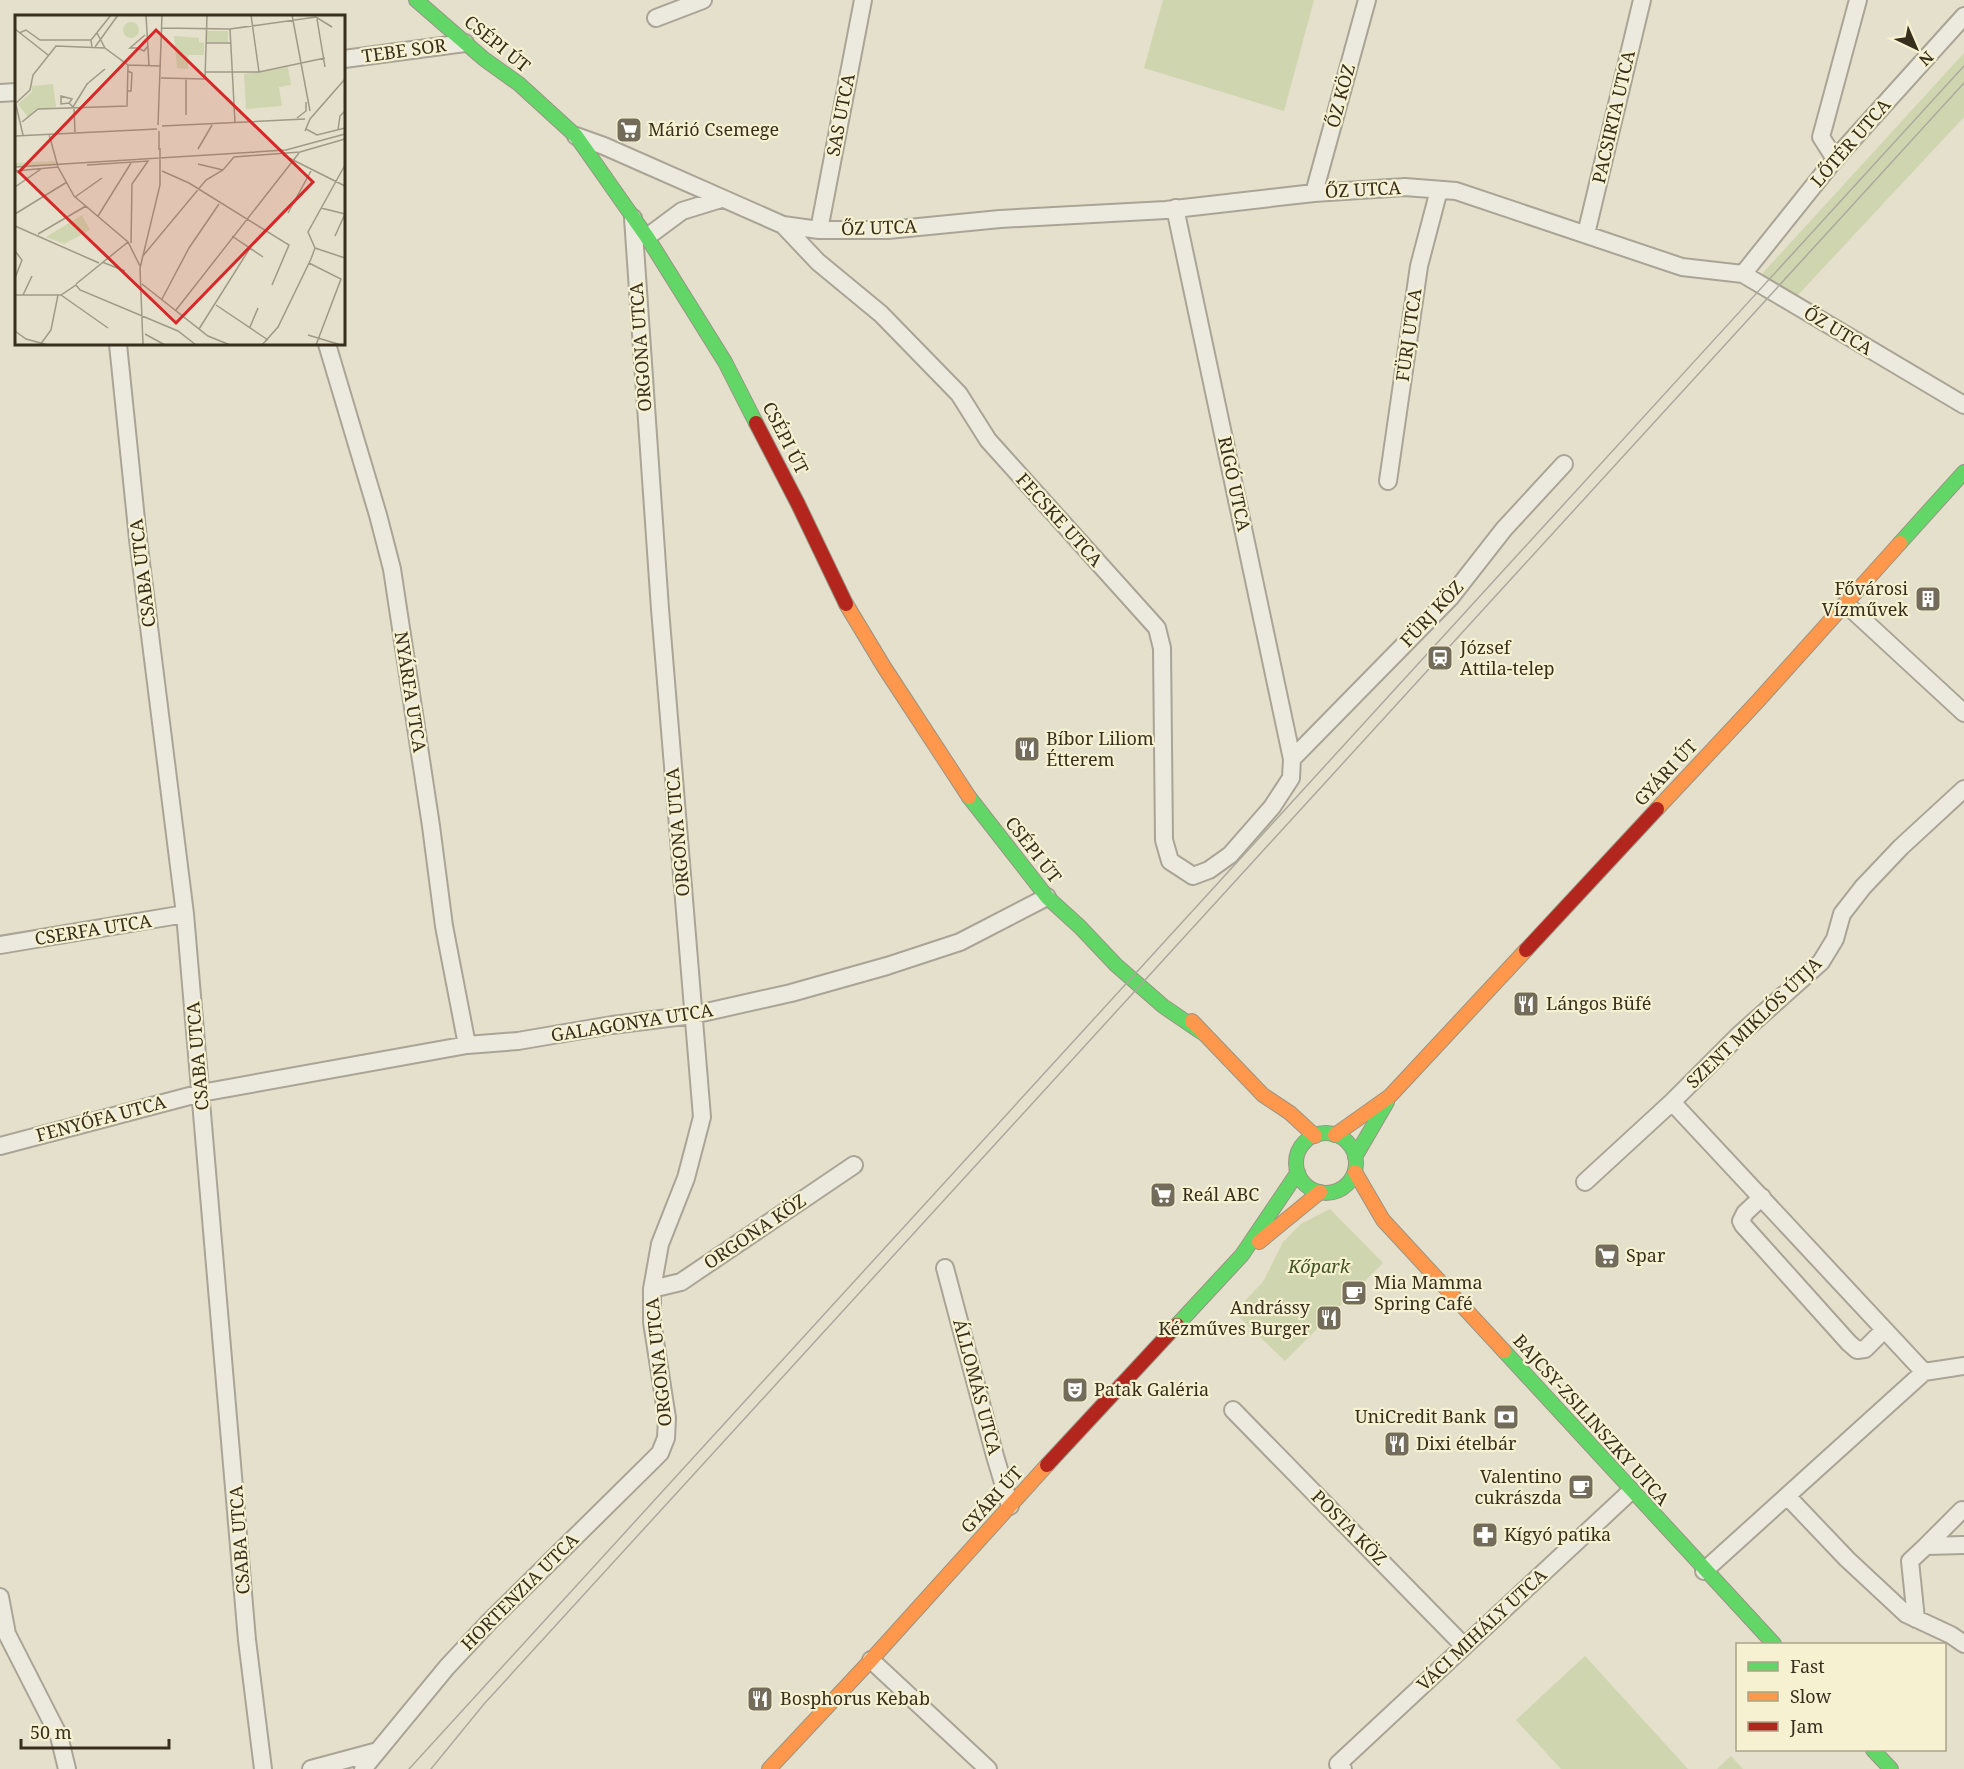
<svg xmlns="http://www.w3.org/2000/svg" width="1964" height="1769" font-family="'Noto Serif',serif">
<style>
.green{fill:#cfd5ae}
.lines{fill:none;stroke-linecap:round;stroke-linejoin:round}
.street-casing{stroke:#a9a495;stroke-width:20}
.fast-casing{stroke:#999485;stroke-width:16}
.slow-casing{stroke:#999485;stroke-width:16}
.jam-casing{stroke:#999485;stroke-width:16}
.street{stroke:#eceade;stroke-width:16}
.fast{stroke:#63d668;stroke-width:14}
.slow{stroke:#ff974d;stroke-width:14}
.jam{stroke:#b3261e;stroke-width:14}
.tram{stroke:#aba99e;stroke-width:1.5}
.labels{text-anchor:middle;stroke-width:4.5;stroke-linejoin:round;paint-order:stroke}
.street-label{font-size:18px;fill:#382e1d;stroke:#f6f1d1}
.poi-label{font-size:18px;fill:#382e1d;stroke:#f6f1d1;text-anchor:start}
.park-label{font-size:18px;font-style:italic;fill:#405423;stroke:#f6f1d1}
.inset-road{fill:none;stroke:#9f9986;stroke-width:1.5}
.view{fill:#d62828;fill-opacity:0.15;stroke:#d62828;stroke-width:3}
.inset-edge{fill:none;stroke:#382e1d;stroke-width:3}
</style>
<rect width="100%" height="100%" fill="#e4e0cc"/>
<path class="green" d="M1163 0H1314L1284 111 1144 68Z
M1964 53V117L1797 296 1762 274Z
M1330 1209 1383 1263 1285 1361 1234 1312 1263 1282 1283 1242 1301 1224Z
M1585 1656 1688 1769H1561L1516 1720Z
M1731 1756 1743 1769H1717Z"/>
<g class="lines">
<g class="street-casing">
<path id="street" d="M656 18 703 0
M344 59 465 43
M0 93 16 92
M576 136 604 146 783 225 819 230H888L1000 219 1166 210 1314 193 1405 187 1456 191 1682 267 1743 274 1964 405
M1835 159 1821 137 1858 0
M1314 193 1367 0
M783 225 818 262 881 314 959 394 988 440 1157 628 1162 648 1164 840 1170 861 1193 876 1209 870 1230 855 1272 807 1291 778 1292 759 1175 208
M819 230 863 0
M1586 234 1642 0
M647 237 682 211 721 199
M1743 274 1835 159 1964 16
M118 344 138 539 185 914 247 1640 263 1769
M327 344 378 515 392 569 431 826 444 926 467 1045
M1388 481 1419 266 1439 190
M1846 604 1964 713
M1292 759 1450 598 1504 529 1564 464
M0 945 185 914
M0 1146 201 1093 467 1045 518 1041 612 1025 693 1015 791 993 887 966 960 942 1047 897
M1585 1182 1672 1102
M1762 1197 1745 1213 1741 1221 1743 1225 1849 1343 1857 1350 1865 1349 1884 1330
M945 1268 995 1456 1010 1506
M652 1289 681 1282 854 1165
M1924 1372 1672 1102 1739 1035 1821 962 1835 939 1842 914 1863 887 1901 847 1964 789
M1233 1410 1464 1646
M1787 1496 1847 1559 1906 1614 1951 1635 1964 1644
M1926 1546 1962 1510
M1704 1571 1924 1372 1964 1366
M0 1597 7 1634 59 1736 67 1769
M1916 1619 1910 1561 1926 1546 1964 1545
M871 1660 988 1769
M311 1769 378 1751
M363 1769 447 1667 489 1622 648 1465 660 1453 666 1438 667 1418 652 1322V1289L660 1244 686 1178 702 1117 660 609 633 218
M1343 1769 1338 1764 1631 1491"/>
</g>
<g class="fast-casing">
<path id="fast" d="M416 0 484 59 519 84 576 136 647 237 725 362 756 423
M1900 543 1964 472
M969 797 1047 897 1080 927 1116 965 1163 1006 1201 1032
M1296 1163a30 30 0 1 1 60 0a30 30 0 1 1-60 0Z
M1355 1157 1387 1102
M1177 1325 1242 1255 1298 1172
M1504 1351 1774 1644
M1873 1750 1891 1769"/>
</g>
<g class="slow-casing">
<path id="slow" d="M846 604 884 667 969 797
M1657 809 1758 701 1900 543
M1192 1021 1263 1095 1290 1113 1315 1136
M1335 1135 1390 1096 1526 950
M1355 1172 1383 1220 1504 1351
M1259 1242 1320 1192
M769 1769 871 1660 1047 1465"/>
</g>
<g class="jam-casing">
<path id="jam" d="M756 423 798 504 846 604
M1526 950 1657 809
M1047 1465 1177 1325"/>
</g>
<use href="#street" class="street"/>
<use href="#fast" class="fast"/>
<use href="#slow" class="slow"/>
<use href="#jam" class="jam"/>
<path class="tram" d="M409 1769 1964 66
M431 1769 484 1704 1964 83"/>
</g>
<defs>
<g id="supermarket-square" transform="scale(1.35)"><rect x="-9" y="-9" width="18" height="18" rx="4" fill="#746c5a" stroke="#f6f1d1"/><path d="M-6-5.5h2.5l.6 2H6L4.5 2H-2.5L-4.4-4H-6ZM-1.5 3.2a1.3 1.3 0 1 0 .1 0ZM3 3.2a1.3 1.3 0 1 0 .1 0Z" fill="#fff"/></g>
<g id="building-square" transform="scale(1.35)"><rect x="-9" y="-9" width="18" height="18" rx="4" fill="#746c5a" stroke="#f6f1d1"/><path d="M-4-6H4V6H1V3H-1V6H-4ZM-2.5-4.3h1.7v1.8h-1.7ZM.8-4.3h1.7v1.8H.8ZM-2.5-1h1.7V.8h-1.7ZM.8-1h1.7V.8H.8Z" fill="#fff"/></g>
<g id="station-square" transform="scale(1.35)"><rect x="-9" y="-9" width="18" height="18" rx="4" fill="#746c5a" stroke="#f6f1d1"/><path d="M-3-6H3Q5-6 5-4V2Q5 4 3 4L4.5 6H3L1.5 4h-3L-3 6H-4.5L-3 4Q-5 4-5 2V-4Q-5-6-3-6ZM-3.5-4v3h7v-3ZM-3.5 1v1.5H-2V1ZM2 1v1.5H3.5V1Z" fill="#fff"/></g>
<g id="restaurant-square" transform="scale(1.35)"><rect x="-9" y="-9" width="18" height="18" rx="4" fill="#746c5a" stroke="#f6f1d1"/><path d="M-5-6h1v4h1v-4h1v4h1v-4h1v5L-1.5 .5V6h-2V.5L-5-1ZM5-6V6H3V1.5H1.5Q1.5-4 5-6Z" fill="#fff"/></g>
<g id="cafe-square" transform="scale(1.35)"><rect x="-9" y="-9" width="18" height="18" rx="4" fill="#746c5a" stroke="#f6f1d1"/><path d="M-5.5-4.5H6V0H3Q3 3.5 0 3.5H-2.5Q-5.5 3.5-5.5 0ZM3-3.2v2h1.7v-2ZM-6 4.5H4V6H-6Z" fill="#fff"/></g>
<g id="theatre-square" transform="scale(1.35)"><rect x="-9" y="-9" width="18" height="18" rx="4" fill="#746c5a" stroke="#f6f1d1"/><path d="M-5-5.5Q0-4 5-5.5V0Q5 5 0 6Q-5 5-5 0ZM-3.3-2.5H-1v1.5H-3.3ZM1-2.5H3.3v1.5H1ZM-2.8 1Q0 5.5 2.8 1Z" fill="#fff"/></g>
<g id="bank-square" transform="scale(1.35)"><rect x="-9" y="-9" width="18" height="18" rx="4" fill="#746c5a" stroke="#f6f1d1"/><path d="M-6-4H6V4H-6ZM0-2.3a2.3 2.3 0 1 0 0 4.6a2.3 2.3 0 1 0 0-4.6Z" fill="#fff"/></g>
<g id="pharmacy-square" transform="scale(1.35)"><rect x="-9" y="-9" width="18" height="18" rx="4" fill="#746c5a" stroke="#f6f1d1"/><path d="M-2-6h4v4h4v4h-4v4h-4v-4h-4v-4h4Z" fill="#fff"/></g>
</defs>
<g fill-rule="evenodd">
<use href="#supermarket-square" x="629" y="130"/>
<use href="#building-square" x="1928" y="599"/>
<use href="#station-square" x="1440" y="658"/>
<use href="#restaurant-square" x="1027" y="749"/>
<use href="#restaurant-square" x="1526" y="1004"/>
<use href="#supermarket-square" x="1163" y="1195"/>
<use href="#supermarket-square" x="1607" y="1256"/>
<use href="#cafe-square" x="1354" y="1293"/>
<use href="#restaurant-square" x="1329" y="1318"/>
<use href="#theatre-square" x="1075" y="1390"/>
<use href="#bank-square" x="1506" y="1417"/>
<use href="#restaurant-square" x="1397" y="1444"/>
<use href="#cafe-square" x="1581" y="1487"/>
<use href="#pharmacy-square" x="1485" y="1535"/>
<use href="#restaurant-square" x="760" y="1699"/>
</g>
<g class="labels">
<g class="street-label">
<text transform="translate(497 44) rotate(39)" y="6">CSÉPI ÚT</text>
<text transform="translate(404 51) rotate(-8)" y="6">TEBE SOR</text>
<text transform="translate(1341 96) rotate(-75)" y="6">ŐZ KÖZ</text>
<text transform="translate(841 115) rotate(-79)" y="6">SAS UTCA</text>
<text transform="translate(1614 117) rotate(-77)" y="6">PACSIRTA UTCA</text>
<text transform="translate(1851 143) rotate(-49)" y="6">LŐTÉR UTCA</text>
<text transform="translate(1363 190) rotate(-3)" y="6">ŐZ UTCA</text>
<text transform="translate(879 228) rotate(-2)" y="6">ŐZ UTCA</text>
<text transform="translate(1838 331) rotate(31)" y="6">ŐZ UTCA</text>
<text transform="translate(1409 335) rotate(-82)" y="6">FÜRJ UTCA</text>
<text transform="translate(641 347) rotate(-94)" y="6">ORGONA UTCA</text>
<text transform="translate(785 438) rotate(63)" y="6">CSÉPI ÚT</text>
<text transform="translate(1234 484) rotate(78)" y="6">RIGÓ UTCA</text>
<text transform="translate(1059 520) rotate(48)" y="6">FECSKE UTCA</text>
<text transform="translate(143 573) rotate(-97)" y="6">CSABA UTCA</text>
<text transform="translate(1432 614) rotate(-47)" y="6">FÜRJ KÖZ</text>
<text transform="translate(410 692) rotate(81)" y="6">NYÁRFA UTCA</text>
<text transform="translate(1666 773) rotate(-47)" y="6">GYÁRI ÚT</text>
<text transform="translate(678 832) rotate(-95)" y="6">ORGONA UTCA</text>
<text transform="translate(1033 850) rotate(52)" y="6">CSÉPI ÚT</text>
<text transform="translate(93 930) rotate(-9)" y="6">CSERFA UTCA</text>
<text transform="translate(632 1023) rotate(-9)" y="6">GALAGONYA UTCA</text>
<text transform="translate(1754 1023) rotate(-44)" y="6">SZENT MIKLÓS ÚTJA</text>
<text transform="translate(198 1056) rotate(-95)" y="6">CSABA UTCA</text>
<text transform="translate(101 1119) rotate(-15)" y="6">FENYŐFA UTCA</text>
<text transform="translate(755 1232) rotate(-34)" y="6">ORGONA KÖZ</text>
<text transform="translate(659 1362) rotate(-96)" y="6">ORGONA UTCA</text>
<text transform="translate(977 1387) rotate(75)" y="6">ÁLLOMÁS UTCA</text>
<text transform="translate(1591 1420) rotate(48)" y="6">BAJCSY-ZSILINSZKY UTCA</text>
<text transform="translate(992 1500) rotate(-48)" y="6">GYÁRI ÚT</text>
<text transform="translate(1349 1528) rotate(45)" y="6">POSTA KÖZ</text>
<text transform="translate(240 1540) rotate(-94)" y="6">CSABA UTCA</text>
<text transform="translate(520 1592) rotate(-45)" y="6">HORTENZIA UTCA</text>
<text transform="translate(1482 1630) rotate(-43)" y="6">VÁCI MIHÁLY UTCA</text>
</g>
<g class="poi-label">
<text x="648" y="136">Márió Csemege</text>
<text x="1908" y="595" text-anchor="end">Fővárosi<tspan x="1908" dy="21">Vízművek</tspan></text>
<text x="1460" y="654">József<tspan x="1460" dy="21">Attila-telep</tspan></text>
<text x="1046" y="745">Bíbor Liliom<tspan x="1046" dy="21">Étterem</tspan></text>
<text x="1546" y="1010">Lángos Büfé</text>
<text x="1182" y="1201">Reál ABC</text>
<text x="1626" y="1262">Spar</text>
<text x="1374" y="1289">Mia Mamma<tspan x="1374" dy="21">Spring Café</tspan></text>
<text x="1310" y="1314" text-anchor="end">Andrássy<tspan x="1310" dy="21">Kézműves Burger</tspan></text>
<text x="1094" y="1396">Patak Galéria</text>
<text x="1486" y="1423" text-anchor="end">UniCredit Bank</text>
<text x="1416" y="1450">Dixi ételbár</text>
<text x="1562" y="1483" text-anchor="end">Valentino<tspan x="1562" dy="21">cukrászda</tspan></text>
<text x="1504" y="1541">Kígyó patika</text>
<text x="780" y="1705">Bosphorus Kebab</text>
</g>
<g class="park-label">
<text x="1319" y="1273">Kőpark</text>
</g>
</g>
<g transform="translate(15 15)">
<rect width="330" height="330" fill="#e4e0cc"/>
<path d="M108 15a8 8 0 1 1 16 0a8 8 0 1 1-16 0ZM192 16H213V27H192ZM159 21 184 23V27L189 28V40H173V54L162 53ZM273 52 276 70 264 72 267 91 231 94 229 59ZM38 69 41 92 21 94 13 102 3 89 17 77V71ZM40 146 41 150 0 153V148ZM67 200 75 215 49 229 31 222Z" fill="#cfd5ae"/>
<path class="inset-road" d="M131 0 134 51M236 0 244 57M277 0 295 96M302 4 310 52M146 13 215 14 301 2 317 12M0 14 33 40M215 14 220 108M4 18 11 15 25 25H76M82 18 90 33 113 50 146 51M131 24 123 33 129 36 133 31M191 28H215M77 32 76 25 96 0M80 32 103 0M123 33H115L130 20M190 57H244L310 43M146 63 190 64 192 0M171 63V100M112 76H116L117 58 113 56M0 86 8 120M1 88 15 75 18 60 41 31 90 33M54 88 46 89V81L57 84 54 88 59 93 60 117M58 92 72 69 90 54M282 103 291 96V87M7 107 23 94 112 91 113 50M143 110 147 0M147 111 290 104M291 114 302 120 330 113M323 115 325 101 330 96M144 116V135M290 116 295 104 330 64M34 119 43 152 59 181 113 227 125 251M0 121 142 114M183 134 197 110M268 140 330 171M183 149 208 155M72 150 133 146 117 169 116 228M0 152 271 135 330 119M0 156 43 152M147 156 174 168 274 230 257 270M0 172 26 154M60 182 87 163M306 193 330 199M273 198 296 156M0 199 52 167M83 201 116 148M0 211 84 248M23 219 71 191M217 221 248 242M320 221 330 199M300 233 330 243M0 236 7 245 0 263M127 242 191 165 208 155 219 142 285 137 330 124M87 247 110 256M294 248 326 264 301 330M61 269 113 227M127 269 193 321 215 330M0 280H46L61 270 65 275 163 316 181 330M8 280 17 261M46 280 93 313M147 284 174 233 204 189M201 290 253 325M161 295 284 138M235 312 243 293M184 314 235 233M0 316 11 324 33 330M130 319 150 330M293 320 326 330M25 330 36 315 43 280M128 330 125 253 145 170V133M247 330 263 312 296 244 300 233 293 217 330 150"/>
<path class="view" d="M141 15 298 167 161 308 4 157Z"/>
<rect width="330" height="330" class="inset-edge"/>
</g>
<rect x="1736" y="1643" width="210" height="108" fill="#f6f1d1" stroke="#aaa389" stroke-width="1.5"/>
<rect x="1748" y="1662" width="30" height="9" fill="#63d668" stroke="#aaa389" stroke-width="1.5"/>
<text x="1790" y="1673" font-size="18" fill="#382e1d">Fast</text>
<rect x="1748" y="1692" width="30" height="9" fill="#ff974d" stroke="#aaa389" stroke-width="1.5"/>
<text x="1790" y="1703" font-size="18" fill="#382e1d">Slow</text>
<rect x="1748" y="1722" width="30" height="9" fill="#b3261e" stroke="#aaa389" stroke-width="1.5"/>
<text x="1790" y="1733" font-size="18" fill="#382e1d">Jam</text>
<g transform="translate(1916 48) rotate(136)" stroke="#f6f1d1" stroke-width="4.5" paint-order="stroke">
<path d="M0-4.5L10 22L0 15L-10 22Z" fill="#382e1d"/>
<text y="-9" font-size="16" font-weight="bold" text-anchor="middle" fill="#382e1d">N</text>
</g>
<path d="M21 1739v9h148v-9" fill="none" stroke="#382e1d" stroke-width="3"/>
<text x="30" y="1739" font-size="18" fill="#382e1d" stroke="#f6f1d1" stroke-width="4.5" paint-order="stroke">50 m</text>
</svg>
